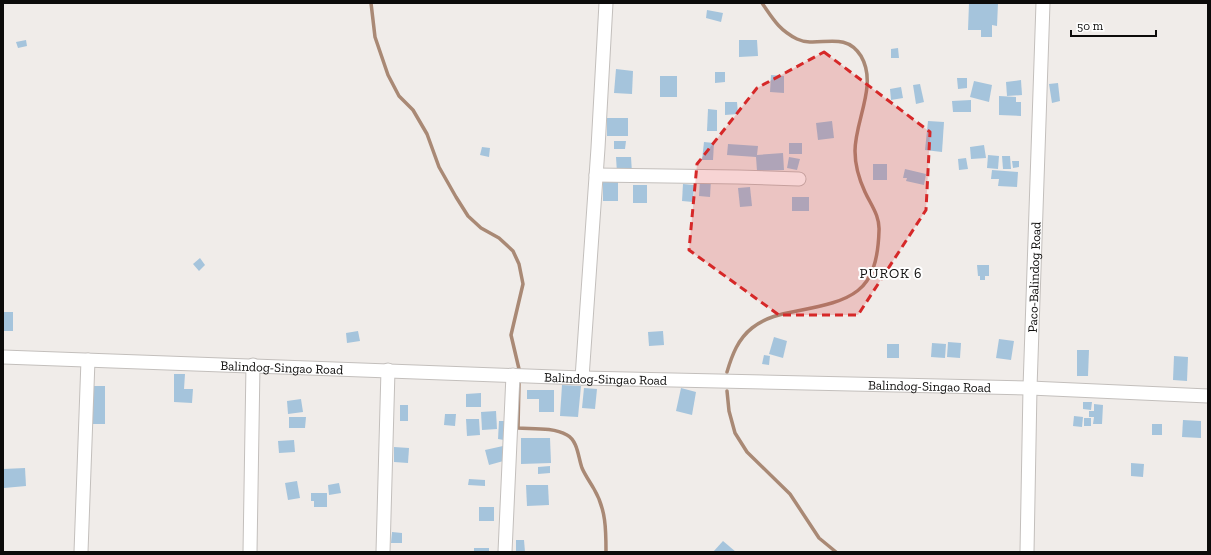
<svg xmlns="http://www.w3.org/2000/svg" width="1211" height="555" viewBox="0 0 1211 555" font-family="'Zilla Slab',serif">
  <rect width="100%" height="100%" fill="#f0ece9"/>
  <g fill="none" stroke-linecap="round" stroke-linejoin="round">
    <g stroke="#a98975" stroke-width="3.5">
      <path d="M371 3 375 37 388 75 399 96 413 110 427 134 439 167 456 197 468 216 481 228 499 238 513 251 519 264 523 284 511 335 519 369"/>
      <path d="M727 372C732 355 738 339 752 328 766 317 781 314 797 311 852 300 877 294 879 231 880 216 871 205 865 192 859 179 855 164 855 151 855 120 878 85 861 56 844 29 818 49 797 39 779 30 773 19 762 3"/>
      <path d="M519 383 518 428C533 429 553 427 567 435 578 441 578 457 582 468 585 475 590 482 594 489 606 509 606 530 606 552"/>
      <path d="M727 391 729 411 735 433 747 452 790 494 819 538 836 552"/>
    </g>
  </g>
  <g fill="#a5c4dc">
    <path d="M969 3H998L997 26 992 25V37H981V30H968Z"/>
    <path d="M707 10 723 13 721 22 706 18Z"/>
    <path d="M26 40 27 46 18 48 16 42Z"/>
    <path d="M739 40H757L758 56 739 57Z"/>
    <path d="M898 48 899 58H891V49Z"/>
    <path d="M616 69 633 71 632 94 614 93Z"/>
    <path d="M715 72H725V82L715 83Z"/>
    <path d="M771 75 784 76V93L770 92Z"/>
    <rect x="660" y="76" width="17" height="21"/>
    <path d="M957 78H967V88L958 89Z"/>
    <path d="M1021 80 1022 95 1007 96 1006 82Z"/>
    <path d="M974 81 992 85 989 102 970 97Z"/>
    <path d="M1058 83 1060 101 1052 103 1049 84Z"/>
    <path d="M920 84 924 102 916 104 913 85Z"/>
    <path d="M901 87 903 98 891 100 890 89Z"/>
    <path d="M999 96 1016 97V102H1021V116L999 115Z"/>
    <path d="M971 100V112H953L952 101Z"/>
    <path d="M725 102H737L738 114 725 115Z"/>
    <path d="M708 109 717 110V131H707Z"/>
    <rect x="607" y="118" width="21" height="18"/>
    <path d="M832 121 834 138 818 140 816 123Z"/>
    <path d="M928 121 944 122 942 152 925 150Z"/>
    <path d="M614 141H626L625 149H614Z"/>
    <path d="M704 142 714 143 713 160H702Z"/>
    <rect x="789" y="143" width="13" height="11"/>
    <path d="M728 144 758 146 757 155 783 153 784 170 757 171 756 157 727 155Z"/>
    <path d="M984 145 986 158 971 159 970 147Z"/>
    <path d="M482 147 490 148 489 157 480 155Z"/>
    <path d="M988 155 999 156 998 169 987 168Z"/>
    <path d="M1002 156H1010L1011 169H1003Z"/>
    <path d="M616 157H631L632 173H617Z"/>
    <path d="M789 157 800 159 797 170 787 168Z"/>
    <path d="M966 158 968 169 959 170 958 159Z"/>
    <path d="M1012 161H1019V167L1013 168Z"/>
    <rect x="873" y="164" width="14" height="16"/>
    <path d="M905 169 926 174 924 185 906 181 907 178H903Z"/>
    <path d="M992 170 1018 172 1017 187 998 186 999 179H991Z"/>
    <path d="M700 179H711L710 197 699 196Z"/>
    <rect x="603" y="182" width="15" height="19"/>
    <path d="M683 184 694 185 693 202 682 201Z"/>
    <rect x="633" y="185" width="14" height="18"/>
    <path d="M750 187 752 206 740 207 738 188Z"/>
    <rect x="792" y="197" width="17" height="14"/>
    <path d="M200 258 205 265 199 271 193 264Z"/>
    <path d="M977 265H989V276H985V280H980V276H978Z"/>
    <rect x="3" y="312" width="10" height="19"/>
    <path d="M358 331 360 341 347 343 346 333Z"/>
    <path d="M663 331 664 345 649 346 648 332Z"/>
    <path d="M774 337 787 341 783 358 769 354Z"/>
    <path d="M999 339 1014 341 1011 360 996 358Z"/>
    <path d="M948 342 961 343 960 358 947 357Z"/>
    <path d="M932 343 946 344 945 358 931 357Z"/>
    <rect x="887" y="344" width="12" height="14"/>
    <path d="M1077 350H1089L1088 376H1077Z"/>
    <path d="M764 355 770 356 769 365 762 364Z"/>
    <path d="M1174 356 1188 357 1187 381 1173 380Z"/>
    <path d="M174 374H185L184 389H193L192 403 174 402Z"/>
    <path d="M562 385 581 386 578 417 560 416Z"/>
    <path d="M91 386H105V424H90Z"/>
    <path d="M584 388 597 389 595 409 582 408Z"/>
    <path d="M681 388 696 392 692 415 676 411Z"/>
    <path d="M527 390H554V412H539V399H527Z"/>
    <path d="M481 393V407H466V394Z"/>
    <path d="M301 399 303 412 288 414 287 401Z"/>
    <path d="M1083 402H1092L1091 410 1083 409Z"/>
    <path d="M1094 404 1103 405 1102 424H1093L1094 417H1089V411H1094Z"/>
    <rect x="400" y="405" width="8" height="16"/>
    <path d="M496 411 497 429 482 430 481 412Z"/>
    <path d="M445 414H456L455 426 444 425Z"/>
    <path d="M1074 416 1083 417 1082 427 1073 426Z"/>
    <path d="M289 417H306L305 428H289Z"/>
    <rect x="1084" y="418" width="7" height="8"/>
    <path d="M466 419H479L480 435 467 436Z"/>
    <path d="M1183 420 1201 421V438L1182 437Z"/>
    <path d="M499 421H505L504 440 498 439Z"/>
    <rect x="1152" y="424" width="10" height="11"/>
    <path d="M521 438H550L551 463 521 464Z"/>
    <path d="M294 440 295 452 279 453 278 441Z"/>
    <path d="M503 446 507 460 489 465 485 450Z"/>
    <path d="M394 447 409 448 408 463 394 462Z"/>
    <path d="M1131 463 1144 464 1143 477 1131 476Z"/>
    <path d="M550 466V473L538 474V467Z"/>
    <path d="M25 468 26 486 4 488 3 469Z"/>
    <path d="M469 479 485 480V486L468 485Z"/>
    <path d="M297 481 300 498 288 500 285 483Z"/>
    <path d="M339 483 341 493 329 495 328 485Z"/>
    <path d="M526 485H548L549 505 527 506Z"/>
    <path d="M311 493H327V507H314V501H311Z"/>
    <rect x="479" y="507" width="15" height="14"/>
    <path d="M392 532 402 533V543H391Z"/>
    <path d="M516 540H524L525 552H516Z"/>
    <path d="M723 541 736 552H713Z"/>
    <rect x="474" y="548" width="15" height="4"/>
  </g>
  <g fill="none" stroke-linecap="round" stroke-linejoin="round">
    <defs>
      <g id="minor">
        <path d="M596 175 738 177 799 179"/>
        <path id="s1" d="M3 357 582 378 1030 388 1208 396"/>
        <path d="M582 378 598 148 606 3"/>
        <path d="M81 552 88 360"/>
        <path d="M250 552 253 365"/>
        <path d="M383 552 388 370"/>
        <path d="M505 552 513 375"/>
        <path id="s2" d="M1027 552 1030 388 1043 3"/>
      </g>
    </defs>
    <use href="#minor" stroke="#c3bfbc" stroke-width="15"/>
    <use href="#minor" stroke="#fff" stroke-width="13"/>
  </g>
  <path fill="#d62828" fill-opacity="0.2" stroke="#d62828" stroke-width="3" stroke-dasharray="8 5" stroke-linejoin="round" d="M824 52 930 132 926 210 858 315H779L689 250 697 164 757 88Z"/>
  <g text-anchor="middle" stroke-width="4" stroke-linejoin="round" paint-order="stroke">
    <g font-size="13" fill="#0c0b0a" stroke="#fff">
      <text dy="5" stroke="none"><textPath href="#s2" startOffset="275">Paco-Balindog Road</textPath></text>
      <text dy="5" stroke="none"><textPath href="#s1" startOffset="279">Balindog-Singao Road</textPath></text>
      <text dy="5" stroke="none"><textPath href="#s1" startOffset="603">Balindog-Singao Road</textPath></text>
      <text dy="5" stroke="none"><textPath href="#s1" startOffset="927">Balindog-Singao Road</textPath></text>
    </g>
    <g font-size="14" letter-spacing="1" fill="#0c0b0a" stroke="#fff">
      <text x="891" y="278">PUROK 6</text>
    </g>
  </g>
  <rect width="1211" height="555" fill="none" stroke="#0c0b0a" stroke-width="8"/>
  <path d="M1071 30v6h85v-6" fill="none" stroke="#0c0b0a" stroke-width="2"/>
  <text x="1077" y="30" font-size="12" fill="#0c0b0a" stroke="#ffffff" stroke-width="3" paint-order="stroke">50 m</text>
</svg>
